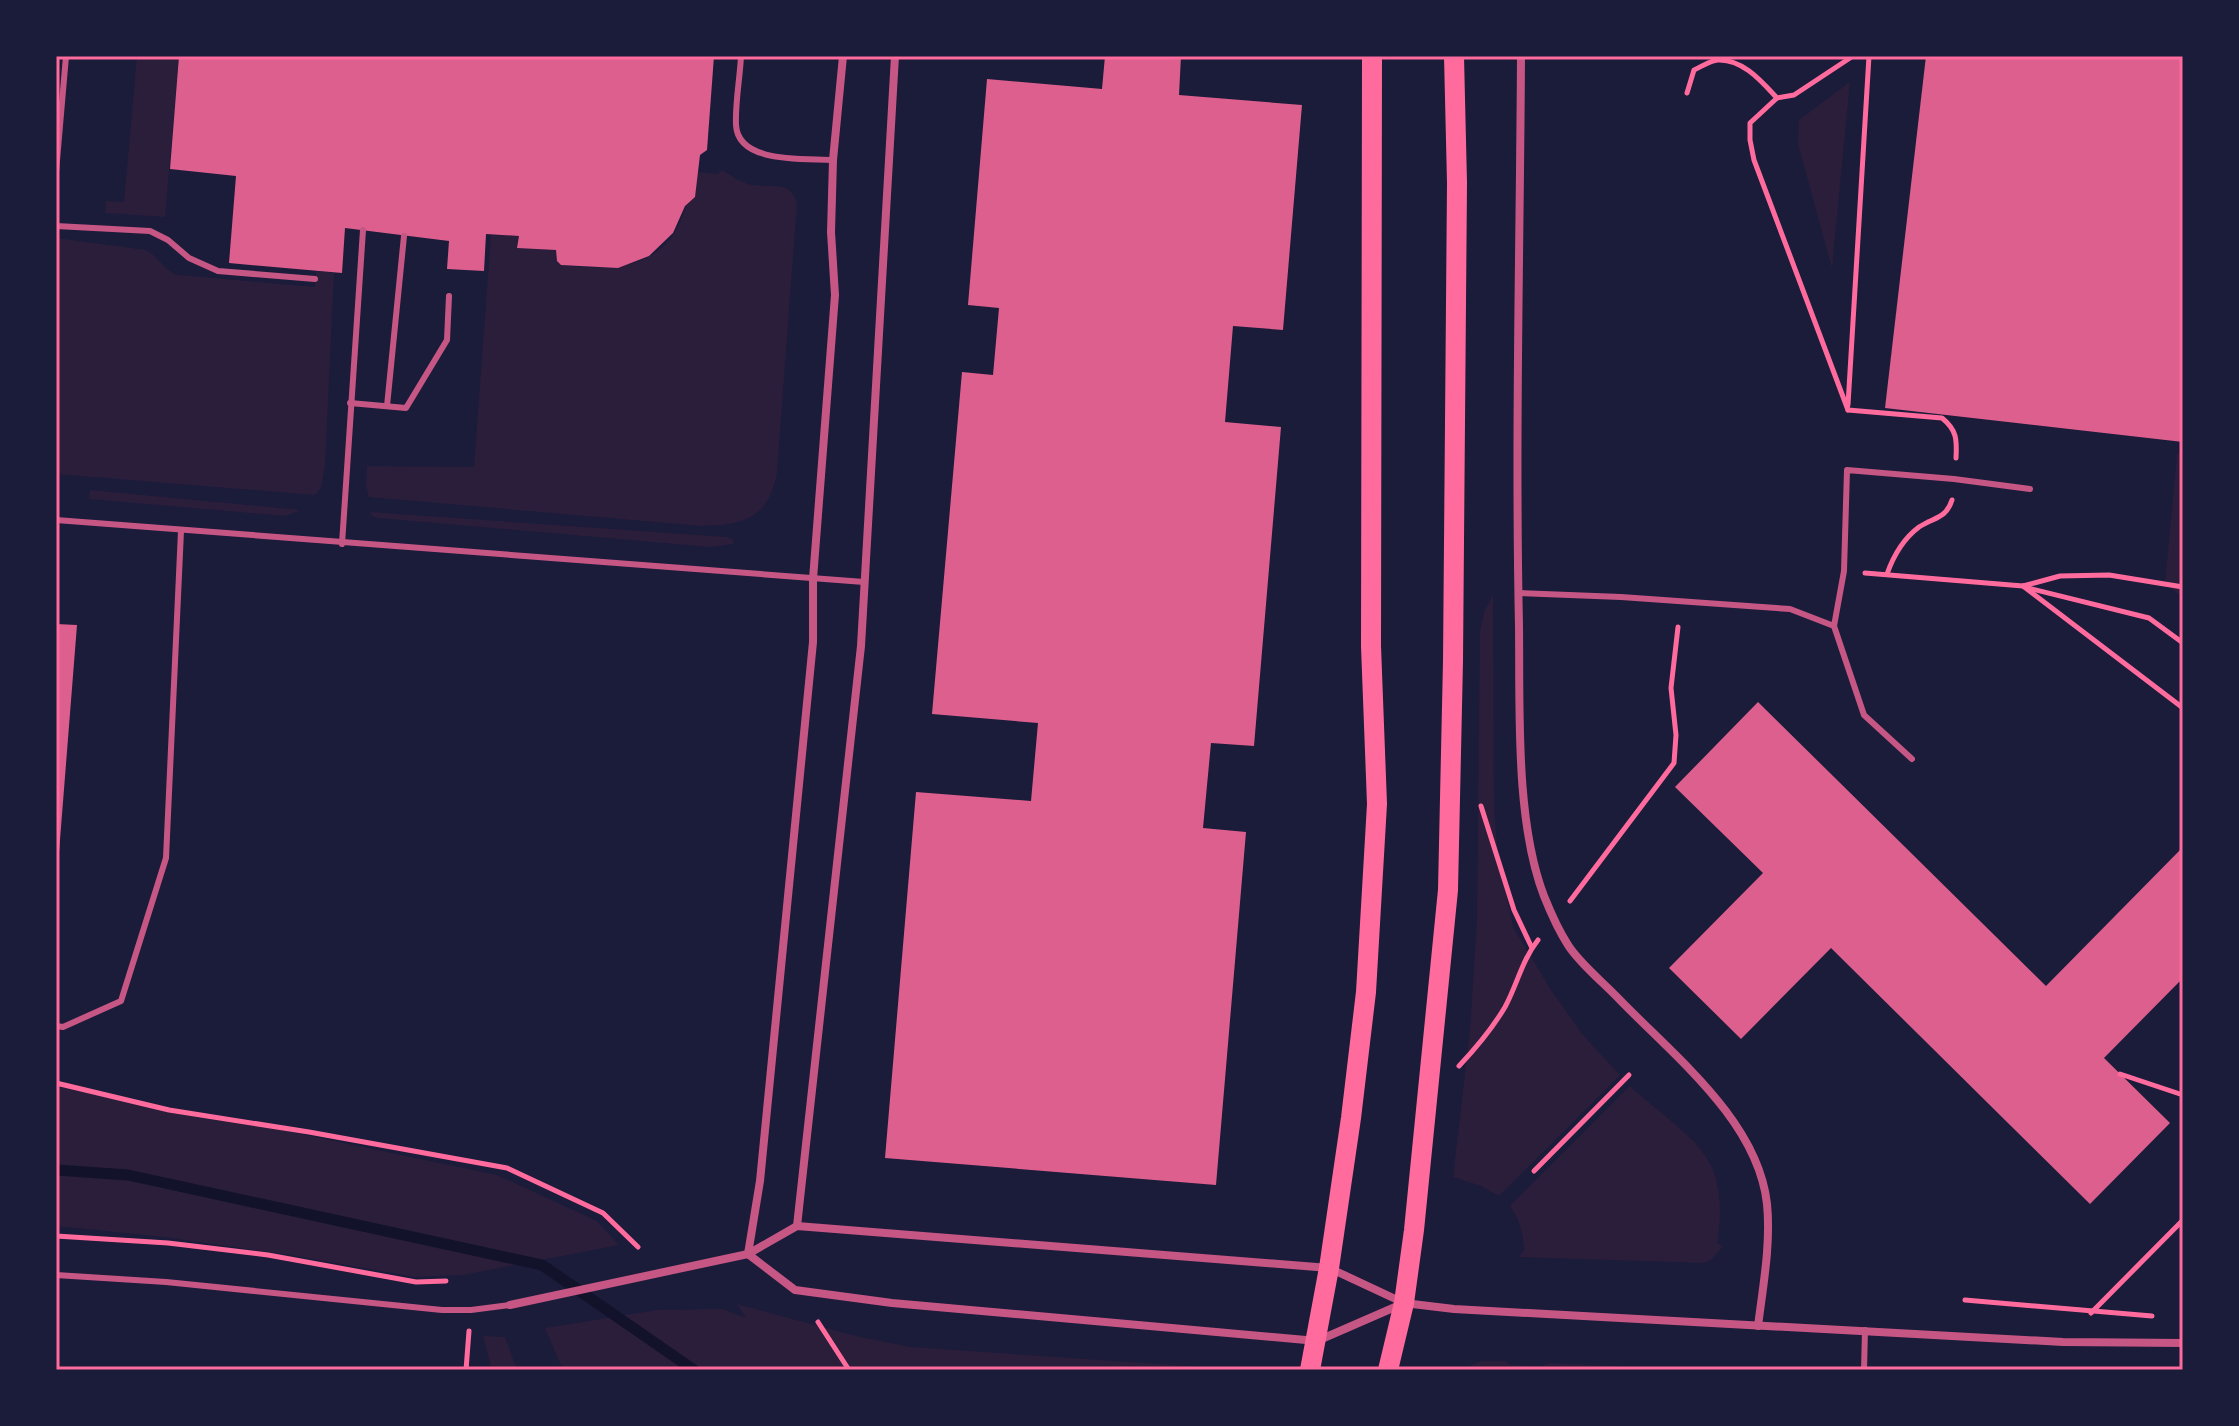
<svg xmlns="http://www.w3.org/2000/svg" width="2239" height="1426" viewBox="0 0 2239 1426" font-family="'Noto Serif',serif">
  <rect width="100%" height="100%" fill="#1b1b3a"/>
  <g fill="#2a1e3b">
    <path d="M137 56H179L165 217 105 213 106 201 124 202Z"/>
    <path d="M1850 82 1832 268 1798 144 1799 120Z"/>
    <path d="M722 170C731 175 741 183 752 185 772 188 790 180 797 203L777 472C769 519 743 525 701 526L369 497 366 486 367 466 474 467 491 235 519 236 518 248 556 250 557 261 561 265C607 270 659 272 681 220 687 204 692 188 698 172L717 174Z"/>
    <path d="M56 238 146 250C158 256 164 271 178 275L315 287 316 271 334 273 325 466 321 488 315 495 56 474Z"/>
    <path d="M2177 454H2183V597L2165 584Z"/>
    <path d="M90 490 301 510 286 516 89 499Z"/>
    <path d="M370 512 726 537 732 539 734 544 710 547 378 518 372 516Z"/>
    <path d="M1493 595 1494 809 1498 855 1513 927 1551 990 1583 1035 1620 1075 1499 1196 1481 1186 1453 1177 1470 1030 1477 920 1480 631 1484 612Z"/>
    <path d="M56 1083 497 1175 597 1221 619 1245 463 1275 415 1277 290 1255 164 1237 56 1226Z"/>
    <path d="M1630 1086C1653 1108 1690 1132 1707 1158 1722 1182 1722 1216 1717 1243L1723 1246 1712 1259 1704 1263 1519 1257 1524 1250C1523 1233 1520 1220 1510 1206Z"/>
    <path d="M737 1304 856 1336 911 1347 1246 1370H563L545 1328 657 1310 723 1309 746 1318Z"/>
    <path d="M483 1336 505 1337 517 1370H492Z"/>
    <path d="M1481 1361H1506L1510 1365 1541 1366 1550 1363 1691 1370H1461Z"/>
  </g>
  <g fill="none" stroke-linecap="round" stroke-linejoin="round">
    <path stroke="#12122b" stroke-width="11" d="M56 1170 128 1175 542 1265 694 1370"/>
  </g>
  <g fill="#dd5f8e">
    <path d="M179 56H714L707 150 700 155 695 197 685 206 673 233 649 256 618 268 561 265 557 261 556 250 517 248 519 236 486 234 484 271 447 269 449 241 345 228 342 273 229 263 236 176 170 169Z"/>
    <path d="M1105 56H1181L1179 95 1302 105 1283 330 1233 326 1225 422 1281 427 1254 746 1211 743 1203 828 1246 832 1216 1185 885 1158 916 792 1031 801 1038 723 932 714 962 372 993 375 999 308 968 305 987 79 1102 89Z"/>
    <path d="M1926 56H2183V442L1885 408Z"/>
    <path d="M56 624 77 625 58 865H56Z"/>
    <path d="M1758 702 2046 986 2183 847V978L2104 1058 2170 1123 2090 1204 1831 948 1741 1039 1669 968 1763 873 1675 787Z"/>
  </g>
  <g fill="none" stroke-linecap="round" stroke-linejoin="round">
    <g stroke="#ff6b9d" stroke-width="5">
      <path d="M1687 93 1694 70C1701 67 1711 60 1718 60 1743 59 1762 82 1777 98"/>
      <path d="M1848 405 1869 56"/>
      <path d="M1848 410 1754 160 1750 140V123L1777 98 1794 95 1853 56"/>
      <path d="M1848 410 1942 418C1957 430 1957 440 1956 458"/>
      <path d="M1865 573 2023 586 2060 576 2109 575 2183 587"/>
      <path d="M1887 574C1893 557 1903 539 1919 527 1934 517 1946 519 1952 500"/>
      <path d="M2023 586 2183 708"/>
      <path d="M2028 588 2149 618 2183 643"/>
      <path d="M1481 806 1514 910 1532 948"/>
      <path d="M1570 901 1674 763 1676 735 1671 688 1678 627"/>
      <path d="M1459 1066C1476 1048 1492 1029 1505 1007 1517 985 1522 960 1538 940"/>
      <path d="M2120 1074 2183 1095"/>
      <path d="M56 1083 169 1110 309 1132 507 1168 603 1213 638 1247"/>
      <path d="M1534 1171 1629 1075"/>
      <path d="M56 1236 168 1243 268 1255 416 1282 446 1281"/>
      <path d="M1965 1300 2152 1316"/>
      <path d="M2091 1313 2183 1220"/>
      <path d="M818 1322 849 1370"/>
      <path d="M466 1370 469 1331"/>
    </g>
    <g stroke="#c65784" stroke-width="6">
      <path d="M741 56C740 78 735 103 736 125 738 164 804 158 833 160"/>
      <path d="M56 172 66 56"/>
      <path d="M56 226 150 231 168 240 189 258 218 271 315 279"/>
      <path d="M350 403 406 408 447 340 449 296"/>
      <path d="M387 406 404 236"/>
      <path d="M56 520 864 582"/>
      <path d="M342 544 363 230"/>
      <path d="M1518 593 1621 597 1790 609 1834 626 1844 571 1847 470 1954 479 2030 489"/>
      <path d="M1834 626 1864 715 1912 759"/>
      <path d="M56 1026 63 1027 121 1001 166 858 181 531"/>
      <path d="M56 1275 166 1282 442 1310H471L510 1305"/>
      <path d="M1864 1370 1865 1330"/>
    </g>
    <g stroke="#c65784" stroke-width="8">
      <path d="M1521 56C1520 246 1515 436 1519 626 1520 707 1515 821 1544 896 1550 911 1559 931 1568 945 1580 964 1603 982 1619 999 1674 1056 1758 1121 1767 1204 1771 1244 1763 1286 1758 1326"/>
      <path d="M797 1226 861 646 895 56"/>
      <path d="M748 1254 760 1181 813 642V579L835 295 831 232 833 160 843 56"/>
      <path d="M748 1254 795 1290 892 1303 1317 1341 1402 1304"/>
      <path d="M510 1305 748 1254 797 1226 1329 1268 1404 1303 1454 1309 2063 1342 2183 1343"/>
    </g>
    <g stroke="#ff6b9d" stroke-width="20">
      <path d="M1310 1370 1329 1268 1351 1118 1366 992 1377 804 1371 646 1372 56"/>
      <path d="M1388 1370 1404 1303 1414 1230 1448 890 1453 661 1457 183 1454 56"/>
    </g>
  </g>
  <rect width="2239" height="1426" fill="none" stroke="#1b1b3a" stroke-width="116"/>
  <rect x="58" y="58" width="2123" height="1310" fill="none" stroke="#ff6b9d" stroke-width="3"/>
</svg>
